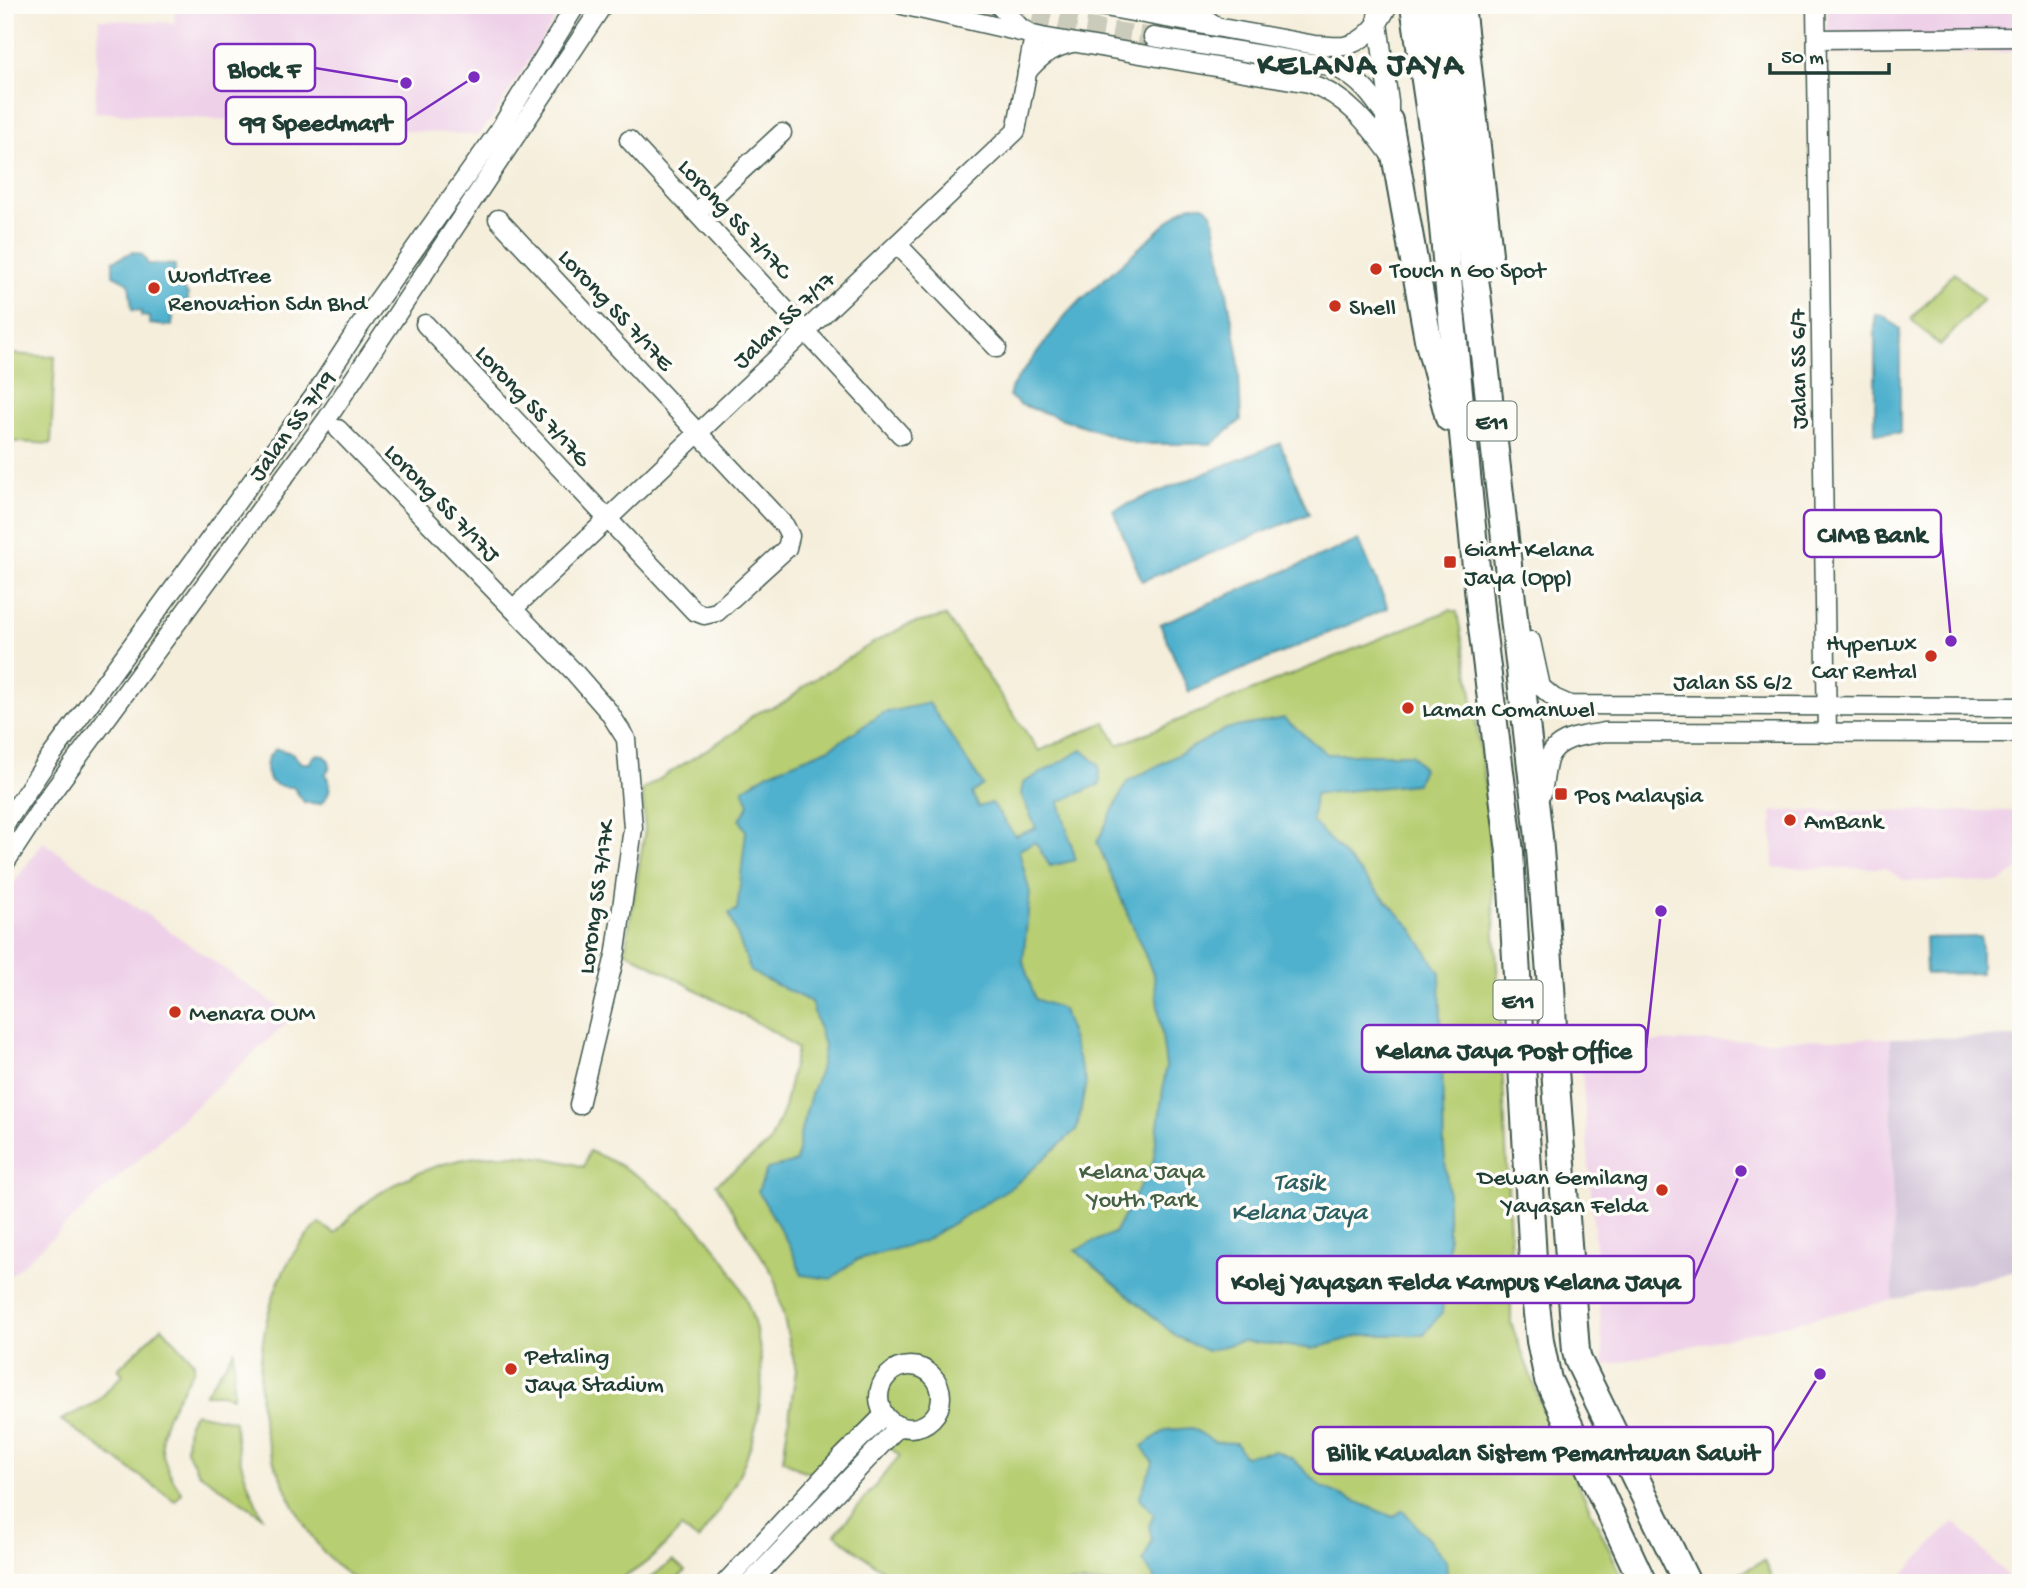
<svg xmlns="http://www.w3.org/2000/svg" width="2026" height="1588" viewBox="0 0 2026 1588" font-family="'Gochi Hand',sans-serif">
  <rect width="100%" height="100%" fill="#fdfcf7"/>
  <filter id="ink" filterUnits="userSpaceOnUse"><feTurbulence type="fractalNoise" baseFrequency=".0143" numOctaves="2"/><feDisplacementMap in="SourceGraphic" scale="14" xChannelSelector="R" yChannelSelector="G"/><feConvolveMatrix kernelMatrix="1 2 1 2 8 2 1 2 1" color-interpolation-filters="sRGB"/></filter>
  <filter id="wash" filterUnits="userSpaceOnUse"><feTurbulence type="fractalNoise" baseFrequency=".00686" numOctaves="4" result="noise"/><feDisplacementMap in="SourceGraphic" scale="28" xChannelSelector="R" yChannelSelector="G"/><feGaussianBlur stdDeviation="1.57" result="paint"/><feColorMatrix in="noise" values="0 0 0 0 0 0 0 0 0 0 0 0 0 0 0 0 0 1.4 0 .05"/><feComposite in="paint" operator="in"/></filter>
  <g filter="url(#wash)">
    <rect width="100%" height="100%" fill="#f5eedb"/>
    <g fill="#eed0e8">
      <path d="M175 5H564L491 120 479 135 95 112 99 19 174 23Z"/>
      <path d="M1828 5H2021V52L1827 54Z"/>
      <path d="M1772 811H2021V867L2001 882 1905 881 1885 868H1774Z"/>
      <path d="M43 842 293 1017 5 1281V895Z"/>
      <path d="M1891 1038 1893 1300 1604 1366 1580 1043Z"/>
      <path d="M1954 1521 2014 1583H1895Z"/>
    </g>
    <path fill="#ccbed4" d="M2021 1037V1270L1893 1300 1891 1038Z"/>
    <g fill="#b7ce72" stroke="#6b8653" stroke-width="2">
      <path d="M1954 273 1983 299 1940 346 1911 319Z"/>
      <path d="M11 354 55 357 51 444 6 441Z"/>
      <path d="M1450 610 1457 612 1470 682 1486 790 1500 1015 1511 1256V1323L1544 1411 1625 1583H899L835 1534 900 1456 865 1427 817 1475 797 1468 783 1459 796 1370 774 1276 716 1184 769 1144 784 1108 797 1049 774 1032 625 951 645 830 642 790 736 731 754 714 785 702 810 682 871 644 907 625 946 616 1039 751 1105 722 1118 745Z"/>
      <path d="M589 1151C630 1167 664 1192 694 1223 788 1320 779 1438 698 1540L681 1528C662 1551 640 1570 613 1583H361C353 1577 342 1572 335 1564 312 1542 296 1513 283 1483 278 1472 273 1460 269 1449 250 1386 261 1295 301 1243 307 1236 313 1230 319 1223L335 1234C375 1183 446 1154 510 1155 535 1155 560 1160 584 1167Z"/>
      <path d="M162 1327 194 1362V1369C165 1418 144 1441 182 1493L175 1501 61 1420 97 1402 123 1374 118 1369Z"/>
      <path d="M234 1351 233 1397 221 1394H205Z"/>
      <path d="M195 1413 235 1421C235 1456 248 1485 262 1516L199 1473 186 1450 188 1422Z"/>
      <path d="M673 1561 685 1571 674 1583H643Z"/>
      <path d="M1764 1561 1774 1583H1726L1724 1580Z"/>
    </g>
    <g fill="#4fb1ce" stroke="#377781" stroke-width="2">
      <path d="M1191 205H1203L1212 212 1238 352 1241 420 1212 444H1137L1019 404 1009 396 1012 386 1069 311 1180 211Z"/>
      <path d="M133 252 142 254 148 264 175 265 174 285 183 288 188 295V302L174 307 172 326 149 324V317L141 316V311L132 310 129 283 113 275V261Z"/>
      <path d="M1875 315H1883L1900 329V433H1875Z"/>
      <path d="M1280 443 1309 514 1142 581 1113 510Z"/>
      <path d="M1359 540 1388 608 1189 692 1160 624Z"/>
      <path d="M929 703 983 785 972 793 978 807 992 803 1015 836 1036 828 1021 794 1023 783 1082 750 1099 765 1100 784 1059 802 1076 860 1050 866 1035 842 1019 850 1030 893 1023 961 1035 999 1063 1009 1086 1083 1077 1129 1016 1184 924 1241 856 1260 831 1279 802 1275 791 1248 758 1191 767 1169 796 1162 801 1130 811 1094 820 1070 824 1046 811 1002 751 972 729 913 737 910 746 831 740 820 749 804 743 789 768 773 830 748 883 713Z"/>
      <path d="M1284 718 1327 754H1411L1423 769 1416 784 1315 794 1312 821 1411 927 1440 973 1444 1147 1448 1190V1249L1442 1312 1424 1335H1362L1313 1349 1242 1341 1207 1351 1177 1337 1075 1250 1114 1233 1153 1163 1166 1067 1154 976 1097 842 1127 782 1226 729Z"/>
      <path d="M276 749 292 753 301 763H310L312 758 317 754C328 755 335 765 325 774 333 785 330 796 320 804L304 802 293 787C287 787 280 787 275 784 261 776 265 757 276 749Z"/>
      <path d="M1981 937V973L1926 974 1925 938Z"/>
      <path d="M1192 1428 1215 1442 1236 1443 1244 1456 1276 1451 1292 1458 1322 1487 1393 1517 1403 1510 1446 1560 1448 1583H1153L1154 1578 1143 1561 1152 1541 1149 1526 1154 1514 1139 1498 1153 1463 1142 1446 1166 1430Z"/>
    </g>
  </g>
  <g filter="url(#ink)">
    <g fill="none" stroke-linecap="round" stroke-linejoin="round">
      <path stroke="#cacbba" stroke-width="18" stroke-dasharray="18 9" stroke-linecap="butt" d="M980 5 1070 24 1153 37"/>
      <defs>
        <g id="minor">
          <path d="M902 5 1042 37 1309 83C1347 96 1369 125 1392 157"/>
          <path d="M998 5 1021 28 1028 32"/>
          <path d="M1094 5 1315 45C1324 45 1335 47 1344 46 1364 43 1381 22 1388 5"/>
          <path d="M1187 5 1212 23"/>
          <path d="M1816 5 1827 733"/>
          <path d="M1377 16 1389 102V120"/>
          <path d="M1153 37 1335 67C1362 81 1372 96 1389 121"/>
          <path d="M1817 39 2021 37"/>
          <path d="M1027 72C1040 56 1052 48 1072 43"/>
          <path d="M629 140 901 435"/>
          <path d="M697 212 782 133"/>
          <path d="M897 244 997 348"/>
          <path d="M425 324 694 611 704 615 717 612 787 548 790 536 785 526 498 219"/>
          <path d="M338 429 575 673 609 712 626 739 633 828 616 951 579 1105"/>
          <path d="M513 609 1016 131 1034 36"/>
          <path d="M1531 641 1541 687 1554 698 1570 705 2021 707"/>
          <path d="M1542 793C1544 783 1545 770 1548 760 1555 737 1586 735 1606 732L2021 733"/>
          <path d="M5 824 46 763 315 395 359 327 498 132 576 5"/>
          <path d="M5 863 45 802 327 419 603 5"/>
          <circle cx="910" cy="1397" r="31"/>
          <path d="M725 1583 843 1456 884 1415"/>
          <path d="M750 1583 899 1426"/>
        </g>
        <g id="highway">
          <path d="M1414 5 1436 155 1481 619 1510 852 1535 1295 1540 1341 1548 1380 1643 1583"/>
          <path d="M1436 5 1477 293 1539 837 1551 986 1555 1070 1576 1351 1578 1360 1687 1583"/>
          <path d="M1461 5 1489 254"/>
          <path d="M1389 121 1428 339 1449 418"/>
        </g>
      </defs>
      <use href="#minor" stroke="#3f584d" stroke-width="21"/>
      <use href="#highway" stroke="#3f584d" stroke-width="30"/>
      <use href="#minor" stroke="#fff" stroke-width="18"/>
      <use href="#highway" stroke="#fff" stroke-width="26"/>
    </g>
  </g>
  <g fill="#c8321e" stroke="#fdfcf7" stroke-width="2.5">
    <circle cx="1376" cy="269" r="7"/>
    <circle cx="154" cy="288" r="7"/>
    <circle cx="1335" cy="306" r="7"/>
    <rect x="1443" y="555" width="14" height="14" rx="3.5"/>
    <circle cx="1931" cy="656" r="7"/>
    <circle cx="1408" cy="708" r="7"/>
    <rect x="1554" y="787" width="14" height="14" rx="3.5"/>
    <circle cx="1790" cy="820" r="7"/>
    <circle cx="175" cy="1012" r="7"/>
    <circle cx="1662" cy="1190" r="7"/>
    <circle cx="511" cy="1369" r="7"/>
  </g>
  <g text-anchor="middle" stroke-width="7" stroke-linejoin="round" paint-order="stroke">
    <g fill="#fdfcf7" stroke="#62766e" stroke-width="2">
      <rect x="1467.5" y="401.5" width="49" height="39" rx="5"/>
      <rect x="1493.5" y="980.5" width="49" height="39" rx="5"/>
    </g>
    <g font-size="23" font-weight="bold" fill="#1f3d34">
      <text x="1492" y="429">E11</text>
      <text x="1518" y="1008">E11</text>
    </g>
    <g font-size="24" fill="#1f3d34" stroke="#fdfcf7">
      <text transform="translate(736 218) rotate(47)" y="8">Lorong SS 7/17C</text>
      <text transform="translate(617 309) rotate(47)" y="8">Lorong SS 7/17E</text>
      <text transform="translate(783 319) rotate(-43)" y="8">Jalan SS 7/17</text>
      <text transform="translate(1797 369) rotate(-91)" y="8">Jalan SS 6/7</text>
      <text transform="translate(534 405) rotate(47)" y="8">Lorong SS 7/17G</text>
      <text transform="translate(291 425) rotate(-54)" y="8">Jalan SS 7/19</text>
      <text transform="translate(443 502) rotate(46)" y="8">Lorong SS 7/17J</text>
      <text x="1733" y="689">Jalan SS 6/2</text>
      <text transform="translate(595 897) rotate(-82)" y="8">Lorong SS 7/17K</text>
    </g>
    <g font-size="24" fill="#1f3d34" stroke="#fdfcf7" text-anchor="start">
      <text x="1390" y="277">Touch n Go Spot</text>
      <text x="168" y="282">WorldTree<tspan x="168" dy="28">Renovation Sdn Bhd</tspan></text>
      <text x="1349" y="314">Shell</text>
      <text x="1464" y="556">Giant Kelana<tspan x="1464" dy="28">Jaya (Opp)</tspan></text>
      <text x="1917" y="650" text-anchor="end">HyperLux<tspan x="1917" dy="28">Car Rental</tspan></text>
      <text x="1422" y="716">Laman Comanwel</text>
      <text x="1575" y="802">Pos Malaysia</text>
      <text x="1804" y="828">AmBank</text>
      <text x="189" y="1020">Menara OUM</text>
      <text x="1648" y="1184" text-anchor="end">Dewan Gemilang<tspan x="1648" dy="28">Yayasan Felda</tspan></text>
      <text x="525" y="1363">Petaling<tspan x="525" dy="28">Jaya Stadium</tspan></text>
    </g>
    <g font-size="24" fill="#456144" stroke="#fdfcf7">
      <text x="1142" y="1178">Kelana Jaya<tspan x="1142" dy="28">Youth Park</tspan></text>
    </g>
    <g font-size="26" font-style="italic" fill="#2d6062" stroke="#fdfcf7">
      <text x="1299" y="1189">Tasik<tspan x="1299" dy="30">Kelana Jaya</tspan></text>
    </g>
    <g font-size="32" font-weight="bold" letter-spacing="2" fill="#1f3d34" stroke="#fdfcf7">
      <text x="1361" y="73">KELANA JAYA</text>
    </g>
  </g>
  <path fill="none" stroke="#7b2cbf" stroke-width="2.5" d="M406 83L315 68M474 77L406 121M1951 641L1941 533M1661 911L1646 1048M1741 1171L1694 1279M1820 1374L1773 1451"/>
  <g fill="#7b2cbf" stroke="#fdfcf7" stroke-width="2.5">
    <circle cx="406" cy="83" r="7"/>
    <circle cx="474" cy="77" r="7"/>
    <circle cx="1951" cy="641" r="7"/>
    <circle cx="1661" cy="911" r="7"/>
    <circle cx="1741" cy="1171" r="7"/>
    <circle cx="1820" cy="1374" r="7"/>
  </g>
  <g fill="#fdfcf7" stroke="#7b2cbf" stroke-width="2.5">
    <rect x="214" y="44" width="101" height="47" rx="7"/>
    <rect x="226" y="97" width="180" height="47" rx="7"/>
    <rect x="1804" y="510" width="137" height="47" rx="7"/>
    <rect x="1362" y="1025" width="284" height="47" rx="7"/>
    <rect x="1217" y="1256" width="477" height="47" rx="7"/>
    <rect x="1313" y="1427" width="460" height="47" rx="7"/>
  </g>
  <g font-size="26" text-anchor="middle" font-weight="bold" fill="#1f3d34">
    <text x="264" y="77">Block F</text>
    <text x="316" y="130">99 Speedmart</text>
    <text x="1872" y="542">CIMB Bank</text>
    <text x="1504" y="1058">Kelana Jaya Post Office</text>
    <text x="1456" y="1289">Kolej Yayasan Felda Kampus Kelana Jaya</text>
    <text x="1543" y="1460">Bilik Kawalan Sistem Pemantauan Sawit</text>
  </g>
  <rect width="2026" height="1588" fill="none" stroke="#fdfcf7" stroke-width="28"/>
  <path d="M1770 63v10h119v-10" fill="none" stroke="#1f3d34" stroke-width="3.5"/>
  <text x="1781" y="63" font-size="21" fill="#1f3d34" stroke="#fdfcf7" stroke-width="5" paint-order="stroke">50 m</text>
</svg>
